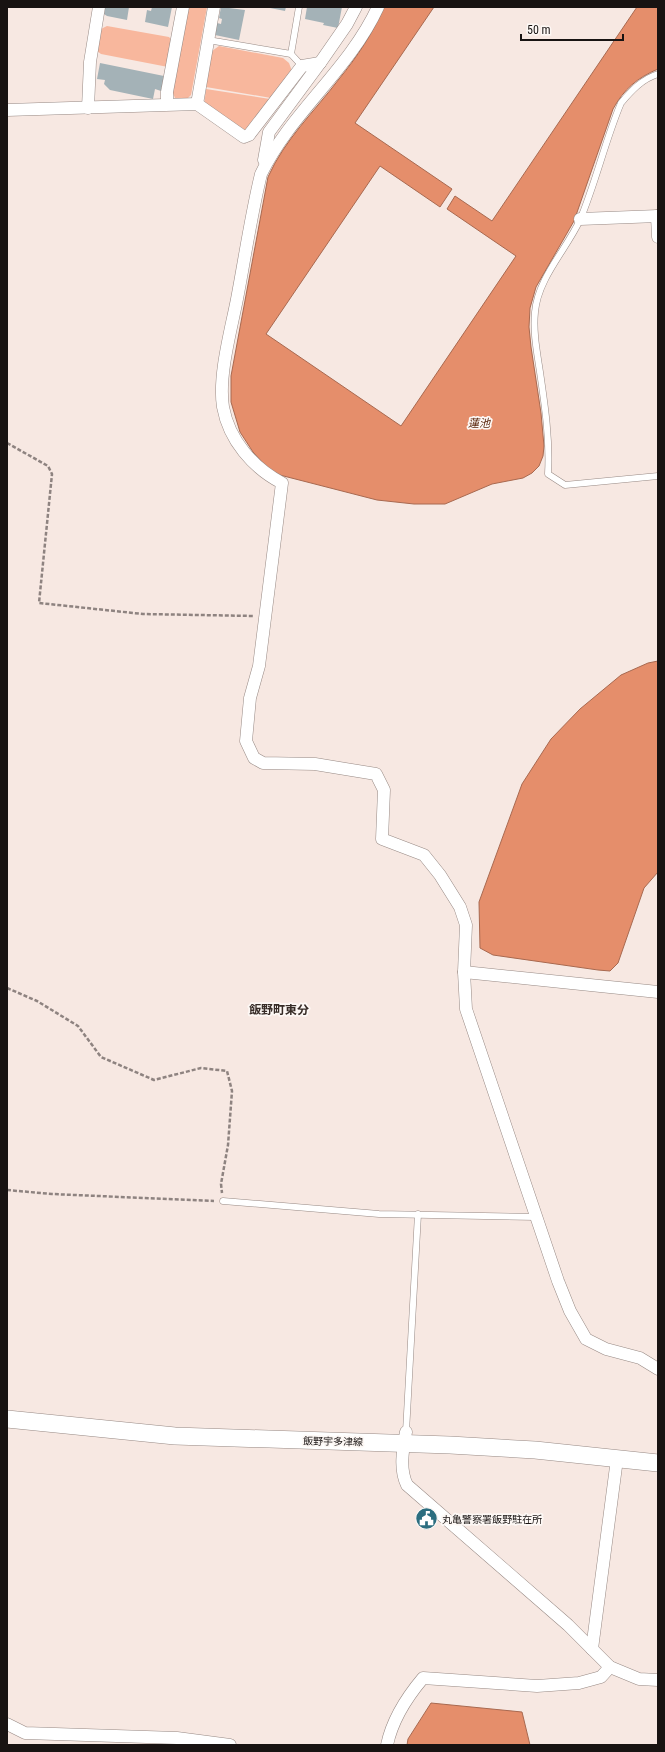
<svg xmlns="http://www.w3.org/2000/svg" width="665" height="1752" viewBox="0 0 665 1752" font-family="'Roboto Condensed','Noto Sans JP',sans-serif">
  <rect width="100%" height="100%" fill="#f7e8e2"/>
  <g fill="#f8b79d">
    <path d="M189 7H207L191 95 187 99 180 100 175 98 172 91Z"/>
    <path d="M107 26 169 37 173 42 168 67 101 54 97 51 101 29Z"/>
    <path d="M219 46 283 58 289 63 292 71 271 98 206 87 212 51Z"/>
    <path d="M206 89 270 99 245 131 204 105Z"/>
  </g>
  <g fill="#e58e6b" stroke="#a86950">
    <path d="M384 7H434L355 123 452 189 440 207 380 166 266 334 401 426 516 256 447 209 455 196 492 221 637 7H658V69C637 78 624 89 613 109L574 221 536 287 530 308 529 327 531 347 541 413 544 446 543 456 539 466 532 473 523 478 492 484 445 504H414L377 500 272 473 253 452 240 432 231 402V376L268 177C285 139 314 112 339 79 357 57 373 33 384 7Z"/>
    <path d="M658 661V872L644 888 618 963 610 971 598 970 493 955 480 948 479 902 522 784 551 739 580 709 621 675 648 663Z"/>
    <path d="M431 1703 522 1712 530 1745H407L408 1739Z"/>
  </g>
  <g fill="#a4b2b7">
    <path d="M105 7H129L127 20 107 16 104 14Z"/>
    <path d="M152 7H172L168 27 145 22 147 10 151 11Z"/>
    <path d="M221 7 245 10 239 40 215 35 217 23 221 24 222 19 219 18Z"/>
    <path d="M265 7H286L285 11Z"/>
    <path d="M307 7H342L338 28 323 25 324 23 305 19Z"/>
    <path d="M100 63 164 76 161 91 155 89 153 99 110 90 104 84 105 80 97 79Z"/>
  </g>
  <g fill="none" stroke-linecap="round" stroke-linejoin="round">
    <defs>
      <g id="service">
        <path d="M208 40 291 54 302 66"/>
        <path d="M291 54 299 7"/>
        <path d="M658 74C642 79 631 91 621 103 605 141 596 182 580 220 566 250 538 278 535 312 533 332 537 352 540 372 545 406 550 440 548 474L565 485 658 476"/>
        <path d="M223 1201 379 1214 536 1217"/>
        <path d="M406 1432 418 1214"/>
      </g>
      <g id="minor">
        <path d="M378 7C349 70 291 112 261 174 251 215 245 257 237 299 231 330 218 376 223 407 229 440 253 468 282 483L259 666 250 698 246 741 254 758 263 763 315 764 376 774 384 790 382 839 424 855 440 875 460 907 466 925 464 972 466 1009 558 1281 570 1311 586 1339 606 1349 640 1358 658 1369"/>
        <path d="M167 104V92L183 7"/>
        <path d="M197 104 214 7"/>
        <path d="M88 108 90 62 99 7"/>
        <path d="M7 110 197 104 244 137 249 135 302 66 320 63"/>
        <path d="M264 160 269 132 320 63 347 24 356 7"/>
        <path d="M657 216 658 237"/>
        <path d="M580 219 658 216"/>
        <path d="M464 972 658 992"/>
        <path d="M406 1432C403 1449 399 1469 407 1485L568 1625 610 1667 639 1679 658 1680"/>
        <path d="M592 1649 617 1459"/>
        <path d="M7 1724 25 1733 177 1738 230 1745"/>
        <path d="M387 1745C392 1721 407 1697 423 1678L537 1686 579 1683 601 1677 610 1667"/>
      </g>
      <path id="secondary" d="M7 1419 175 1436 450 1445 535 1450 658 1463"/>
    </defs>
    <use href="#service" stroke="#978984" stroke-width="7"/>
    <use href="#minor" stroke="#978984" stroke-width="13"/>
    <use href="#secondary" stroke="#978984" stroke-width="18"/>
    <g stroke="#8e8380" stroke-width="2.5" stroke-dasharray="4 2" stroke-linecap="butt">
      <path d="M7 443 48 466 52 474 39 603 143 614 254 616"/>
      <path d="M7 988 37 1001 78 1026 101 1057 154 1080 201 1068 227 1071 232 1091 228 1145 221 1184 222 1193"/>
      <path d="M7 1190 52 1194 214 1201"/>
    </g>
    <use href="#service" stroke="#fff" stroke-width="6"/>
    <use href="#minor" stroke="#fff" stroke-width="12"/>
    <use href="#secondary" stroke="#fff" stroke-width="17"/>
  </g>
  <defs>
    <symbol id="civic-disc" viewBox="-11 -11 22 22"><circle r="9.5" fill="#2c6e80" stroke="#fdf8f5"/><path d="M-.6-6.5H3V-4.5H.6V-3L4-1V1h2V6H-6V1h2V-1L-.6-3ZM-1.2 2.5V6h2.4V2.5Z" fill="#fff"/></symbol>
  </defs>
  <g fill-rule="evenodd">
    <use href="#civic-disc" x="414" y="1506" width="25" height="25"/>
  </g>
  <g text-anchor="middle" stroke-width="3.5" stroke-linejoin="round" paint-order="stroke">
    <g font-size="10" fill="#181312" stroke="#fdf8f5">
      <text transform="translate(333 1441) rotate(1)" y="4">飯野宇多津線</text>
    </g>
    <g font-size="10" fill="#181312" stroke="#fdf8f5" text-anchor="start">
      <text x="442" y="1523">丸亀警察署飯野駐在所</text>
    </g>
    <g font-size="11" font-style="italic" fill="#541e03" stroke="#fdf8f5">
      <text x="479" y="427">蓮池</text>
    </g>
    <g font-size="12" font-weight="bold" fill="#362b26" stroke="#fdf8f5">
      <text x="279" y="1014">飯野町東分</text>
    </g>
  </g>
  <rect width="665" height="1752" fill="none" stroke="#181312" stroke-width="16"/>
  <path d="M521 34v6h102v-6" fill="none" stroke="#181312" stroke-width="2"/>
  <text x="527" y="34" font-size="12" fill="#181312" stroke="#fdf8f5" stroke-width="3" paint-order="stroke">50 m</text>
</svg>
